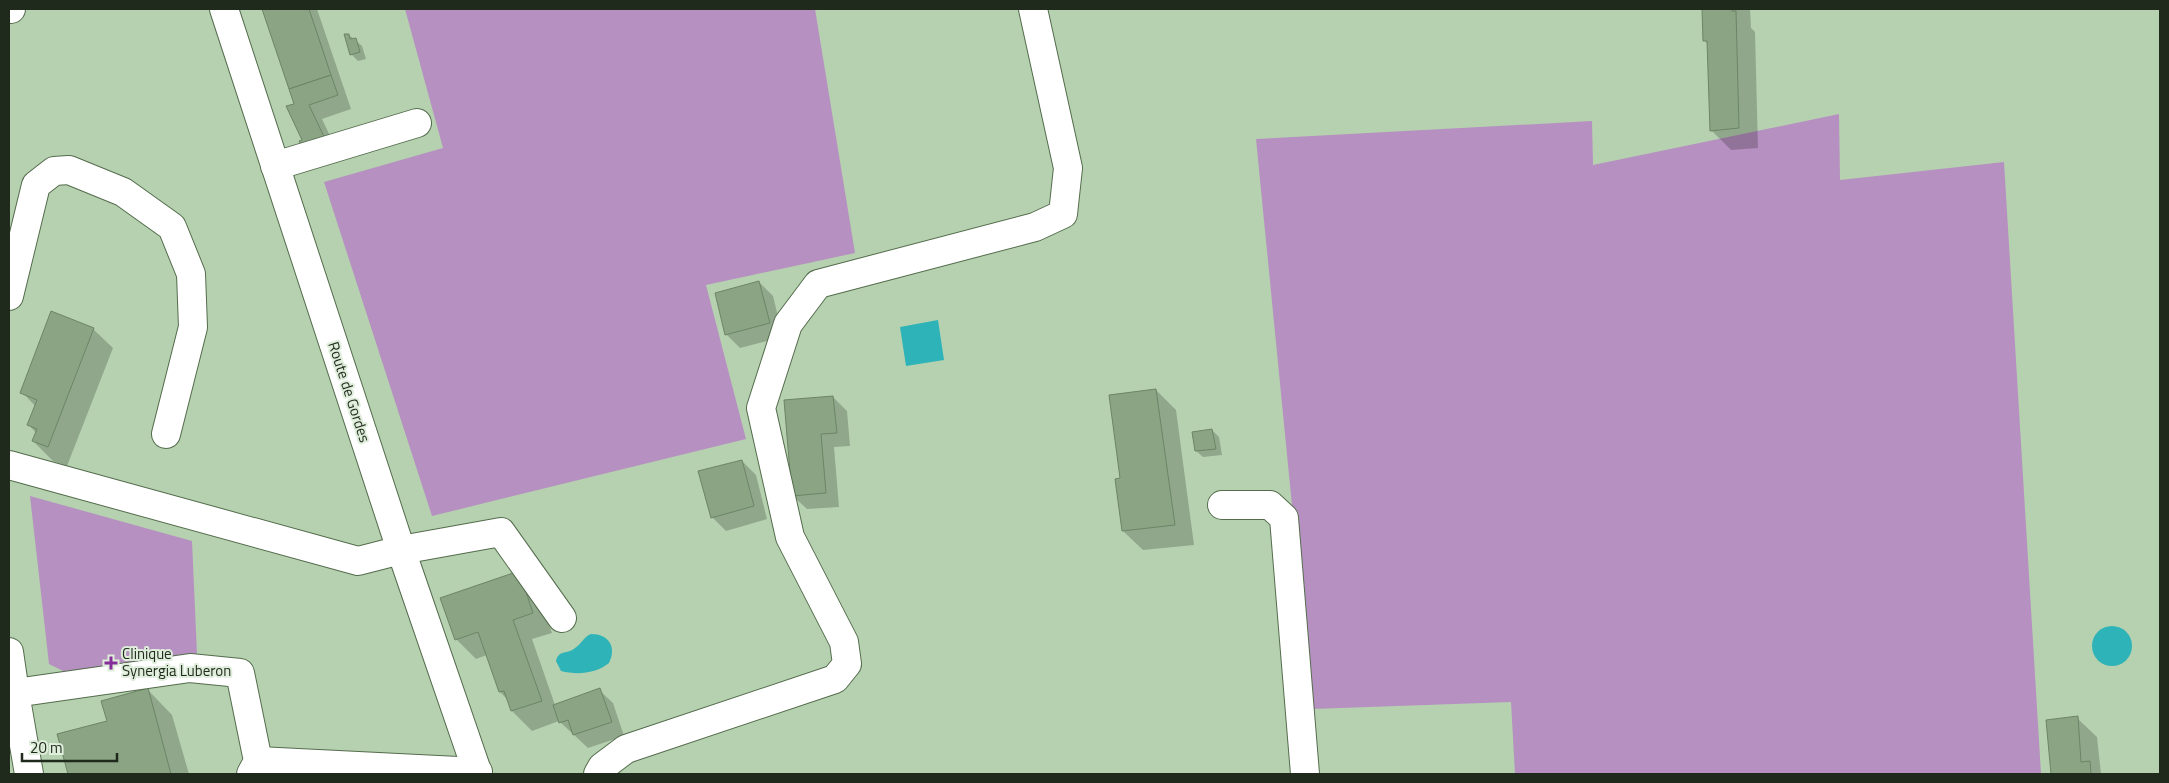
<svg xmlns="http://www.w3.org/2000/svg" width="2169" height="783" viewBox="0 0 2169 783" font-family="'Titillium Web',sans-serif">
  <rect width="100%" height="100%" fill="#b6d1af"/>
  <g fill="#b690c1">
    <path d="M405 9H815L855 253 706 285 746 439 432 516 324 182 443 148Z"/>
    <path d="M1839 114 1840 180 2004 162 2041 774H1515L1511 702 1312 709 1256 139 1592 121 1593 165Z"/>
    <path d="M30 496 192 541 197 654 65 672 49 664Z"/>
  </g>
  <g fill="#2eb3b8">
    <path d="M938 320 944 360 906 366 900 327Z"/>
    <circle cx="2112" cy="646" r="20"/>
    <path d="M591 634C609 634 617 647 609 663 595 674 577 675 561 671L556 661C559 649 567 655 575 648 582 644 583 637 591 634Z"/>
  </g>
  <g fill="#0003">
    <path d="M263 9H317L351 109 322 119 339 155 304 140 295 105Z"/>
    <path d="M1703 9H1750L1751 28 1755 32 1758 148 1731 150 1711 130 1708 44 1705 41Z"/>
    <path d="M349 35 362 46 366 59 358 61 351 54Z"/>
    <path d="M759 282 773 296 783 337 740 348 726 334Z"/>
    <path d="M93 329 113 348 67 466 53 461 33 441 36 433 29 425 36 407 22 392Z"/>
    <path d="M1156 390 1176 410 1194 545 1143 550 1123 531 1122 479Z"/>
    <path d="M833 397 847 411 850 446 834 447 839 507 807 509 793 496Z"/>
    <path d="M1212 430 1219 437 1222 455 1203 457 1196 451Z"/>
    <path d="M742 461 756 475 767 519 726 531 712 517Z"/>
    <path d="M519 572 538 592 552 633 532 639 555 705 599 690 613 703 624 736 588 748 559 721 532 731 512 711 508 700 500 692 487 655 476 659 456 639Z"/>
    <path d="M148 690 172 715 189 774H69L58 735 108 721Z"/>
    <path d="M2077 718 2097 737 2101 774H2052L2047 721Z"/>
  </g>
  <g fill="#8ba584" stroke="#6c8565">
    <path d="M262 9H309L331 75 289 89Z"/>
    <path d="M1702 9H1732V11H1736L1739 128 1710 131 1707 41H1703Z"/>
    <path d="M344 34H349L350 39 356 38 360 52 350 55Z"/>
    <path d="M331 75 338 95 309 105 326 141 304 151 299 141 302 140 286 106 294 104 289 89Z"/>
    <path d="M759 281 770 323 725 335 715 293Z"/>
    <path d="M51 311 94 328 48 447 32 441 37 429 27 425 37 400 20 393Z"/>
    <path d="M1156 389 1175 525 1122 531 1115 479 1120 478 1109 395Z"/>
    <path d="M833 396 837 433 821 434 826 493 792 496 784 400Z"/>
    <path d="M1212 429 1216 449 1195 451 1192 432Z"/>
    <path d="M742 460 754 506 711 518 698 471Z"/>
    <path d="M519 571 533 613 513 620 542 701 511 711 504 691 499 692 478 632 455 640 440 598Z"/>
    <path d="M148 688 171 774H68L57 734 107 721 101 701Z"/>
    <path d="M600 688 612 722 573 735 568 720 559 723 553 705Z"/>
    <path d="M2078 716 2081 762 2090 761 2091 774H2051L2046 720Z"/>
  </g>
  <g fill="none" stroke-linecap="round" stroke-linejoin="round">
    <defs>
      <g id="minor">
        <path d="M9 9H11"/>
        <path d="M224 9 401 550 478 774"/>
        <path d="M275 166 417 123"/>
        <path d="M9 296 36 185 54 171 69 170 123 192 172 227 191 274 193 327 166 434"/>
        <path d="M9 465 358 561 401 550 501 532 562 618"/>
        <path d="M1222 505H1270L1284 518 1305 774"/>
        <path d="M9 652 15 693 190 668 240 673 258 761 251 774"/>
        <path d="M15 693 29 774"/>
        <path d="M258 761 478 772"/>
        <path d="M598 774 602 767 626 749 835 679 847 664 844 642 790 537 761 408 788 324 818 284 1035 227 1063 214 1068 168 1033 9"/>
      </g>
    </defs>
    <use href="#minor" stroke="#546c4d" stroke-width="30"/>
    <use href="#minor" stroke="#fff" stroke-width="28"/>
  </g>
  <path fill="#852e9b" stroke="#dfeddb" stroke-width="2" d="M108.5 655.5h5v5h5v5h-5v5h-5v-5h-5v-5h5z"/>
  <g text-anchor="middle" stroke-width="4" stroke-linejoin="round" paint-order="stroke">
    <g font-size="15" fill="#1f291c" stroke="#dfeddb">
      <text transform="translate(349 392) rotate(72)" y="5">Route de Gordes</text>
    </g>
    <g font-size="15" fill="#1f291c" stroke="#dfeddb" text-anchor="start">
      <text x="122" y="659">Clinique<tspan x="122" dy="17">Synergia Luberon</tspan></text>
    </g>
  </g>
  <rect width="2169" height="783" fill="none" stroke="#1f291c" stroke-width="20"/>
  <path d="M22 753v8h95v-8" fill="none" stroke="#1f291c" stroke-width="2.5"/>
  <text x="30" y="753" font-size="15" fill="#1f291c" stroke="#dfeddb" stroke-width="4" paint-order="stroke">20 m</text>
</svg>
